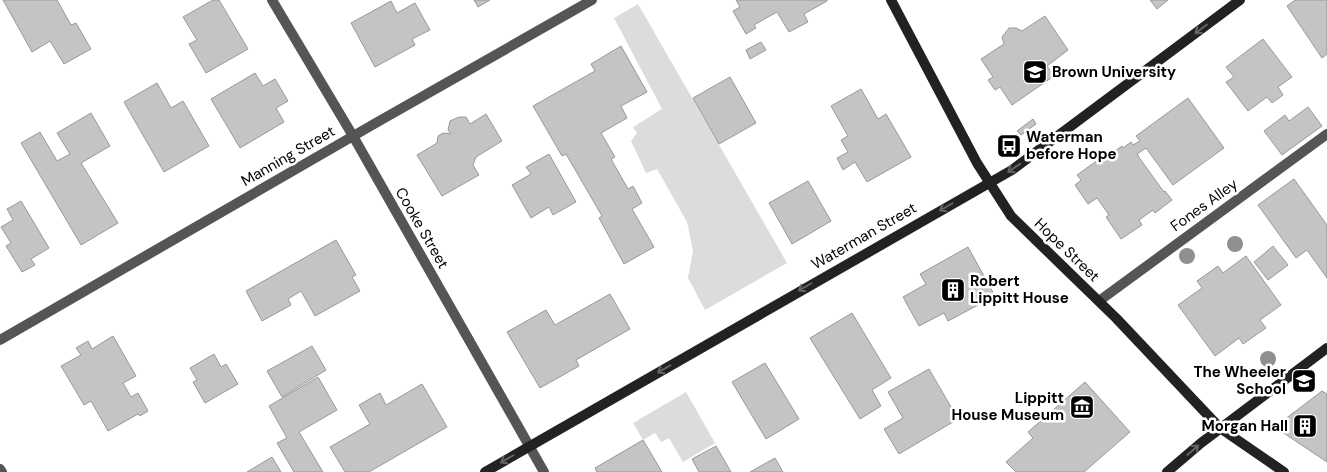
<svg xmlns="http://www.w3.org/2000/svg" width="1327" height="472" viewBox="0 0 1327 472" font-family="'DM Sans',sans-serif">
  <rect width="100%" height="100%" fill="#fff"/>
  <g fill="#dcdcdc">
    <path d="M638 4 787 263 705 310 688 278 693 251 687 222 657 169 646 173 631 141 637 133 633 127 662 109 614 18Z"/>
    <path d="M686 392 715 443 683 462 669 438 661 442 655 433 643 440 633 423Z"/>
  </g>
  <g fill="#c4c4c4" stroke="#999">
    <path d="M3 0H57L71 25 76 23 91 49 64 64 50 41 32 52Z"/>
    <path d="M213 0H219L248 49 206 73 189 44 197 40 183 17Z"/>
    <path d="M474 0H490L478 7Z"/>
    <path d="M736 0H827V1L804 14 808 22 789 32 777 12 754 25 756 28 746 34 733 11 740 7Z"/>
    <path d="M1150 0H1168L1157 9Z"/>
    <path d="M1295 0H1327V54L1322 58 1287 6Z"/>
    <path d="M391 1 397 13 415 3 430 30 412 39 415 45 375 67 351 23Z"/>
    <path d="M1045 16 1068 50 1047 66 1054 76 1012 105 1000 87 995 90 988 80 993 77 981 59 1004 44 1002 37 1009 28H1016L1022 31Z"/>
    <path d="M1263 39 1292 77 1278 87 1283 95 1272 103 1267 97 1248 111 1226 82 1234 77 1226 67Z"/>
    <path d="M761 42 766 50 750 59 746 50Z"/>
    <path d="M621 46 647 92 621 106 627 118 601 133 615 157 611 159 628 189 633 186 642 203 632 209 654 247 624 264 599 218 602 216 566 154 562 156 533 106 595 71 591 64Z"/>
    <path d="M255 73 263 86 275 79 288 101 276 108 284 122 240 148 211 99Z"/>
    <path d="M730 77 756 123 719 144 693 98Z"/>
    <path d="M157 83 171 108 183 101 209 146 164 172 124 102Z"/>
    <path d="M861 89 878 119 886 114 911 157 867 182 855 162 843 170 837 158 848 152 841 140 848 136 831 106Z"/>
    <path d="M1188 98 1224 148 1173 185 1146 148 1137 154 1139 156H1138L1164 192 1165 191 1172 200 1155 213 1153 210 1139 220 1142 225 1121 239 1106 217 1109 215 1097 198 1088 204 1075 185 1081 180 1077 175 1098 160 1100 162 1122 146 1123 148 1131 142 1133 145 1140 141 1136 136Z"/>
    <path d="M1308 107 1322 126 1282 155 1264 131 1285 115 1289 121Z"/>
    <path d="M91 113 110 146 81 163 118 223 81 245 21 143 40 132 57 161 70 154 57 133Z"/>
    <path d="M486 114 502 141 476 157 473 165 479 175 442 196 417 155 437 143 438 136 443 133 451 134 448 130 450 121 459 117H466L470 124Z"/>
    <path d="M1033 119 1036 124 1021 135 1017 131Z"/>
    <path d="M549 154 576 202 553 215 549 207 531 218 512 185 531 174 526 167Z"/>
    <path d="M1294 179 1327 225V278L1307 250 1296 258 1258 205Z"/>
    <path d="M808 181 831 221 792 244 769 203Z"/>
    <path d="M21 201 49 248 31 259 35 265 22 272 6 246 11 243 1 227 13 220 7 209Z"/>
    <path d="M336 240 356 275 352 277 360 291 315 316 301 291 288 299 291 305 262 321 246 291Z"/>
    <path d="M1273 246 1288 265 1268 280 1254 262Z"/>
    <path d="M968 247 995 296 948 321 944 313 919 326 903 297 926 284 920 274Z"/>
    <path d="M1246 256 1281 305 1260 320 1266 328 1243 344 1239 338 1215 356 1178 305 1202 288 1197 281 1218 266 1223 273Z"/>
    <path d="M610 294 630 329 576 360 579 366 540 388 507 332 546 310 555 325Z"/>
    <path d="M852 313 891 378 872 390 881 406 860 419 810 338Z"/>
    <path d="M113 336 136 376 123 383 131 397 138 393 148 411 140 416 138 414 108 431 91 401 84 405 61 366 81 355 76 348 88 341 92 349Z"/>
    <path d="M312 346 326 370 282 397 267 371Z"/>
    <path d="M214 354 221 367 226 364 238 384 205 403 193 382 197 380 190 368Z"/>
    <path d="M765 363 799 419 766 439 732 382Z"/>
    <path d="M929 369 958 419 899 454 884 429 903 418 888 392Z"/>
    <path d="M318 377 337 410 299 432 323 472H294L277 443 287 438 269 406Z"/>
    <path d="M1085 382 1130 432 1084 472H1016L1006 462 1033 438 1028 432Z"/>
    <path d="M422 384 447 427 369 472H345L330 447 370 424 359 405 380 393 386 405Z"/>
    <path d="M1322 391 1327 394V462L1282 432 1284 420Z"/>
    <path d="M643 440 662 472H597L595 468Z"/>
    <path d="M716 446 731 472H699L692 459Z"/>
    <path d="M272 457 281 472H247Z"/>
    <path d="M775 458 783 472H750Z"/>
  </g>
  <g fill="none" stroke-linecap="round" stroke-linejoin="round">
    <path stroke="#555" stroke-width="10" d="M1099 301 1327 134"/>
    <g stroke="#555" stroke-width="10">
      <path d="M272 0 353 136 544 472"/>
      <path d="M0 340 374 124 592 0"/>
      <path d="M0 469 2 472"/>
    </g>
    <g stroke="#222" stroke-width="10">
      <path d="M891 0 977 163 1011 216 1116 318 1220 428 1284 472"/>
      <path d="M485 472 1012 170 1240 0"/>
      <path d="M1167 472 1201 443 1327 348"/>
    </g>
  </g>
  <g fill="#8f8f8f">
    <circle cx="1235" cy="244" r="8"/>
    <circle cx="1187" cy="256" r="8"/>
    <circle cx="1268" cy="359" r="8"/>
  </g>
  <defs><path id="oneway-shaft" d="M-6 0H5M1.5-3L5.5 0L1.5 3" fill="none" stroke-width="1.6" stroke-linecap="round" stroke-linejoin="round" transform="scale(1.25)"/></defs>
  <g stroke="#646464">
    <use href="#oneway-shaft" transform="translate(1201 29) rotate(143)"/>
    <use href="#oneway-shaft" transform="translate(1014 168) rotate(146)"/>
    <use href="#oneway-shaft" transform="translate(946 207) rotate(150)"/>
    <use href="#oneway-shaft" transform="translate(805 287) rotate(150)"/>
    <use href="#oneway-shaft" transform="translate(664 369) rotate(150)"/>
    <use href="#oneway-shaft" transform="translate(1193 450) rotate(-41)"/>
    <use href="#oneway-shaft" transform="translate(507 459) rotate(150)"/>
  </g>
  <defs>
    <symbol id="university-square" viewBox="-11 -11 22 22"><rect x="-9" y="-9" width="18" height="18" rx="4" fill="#000" stroke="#fff"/><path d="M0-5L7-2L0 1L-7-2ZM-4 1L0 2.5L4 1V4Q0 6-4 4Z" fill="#fff"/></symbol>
    <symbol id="bus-square" viewBox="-11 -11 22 22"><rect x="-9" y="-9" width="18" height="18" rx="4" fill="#000" stroke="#fff"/><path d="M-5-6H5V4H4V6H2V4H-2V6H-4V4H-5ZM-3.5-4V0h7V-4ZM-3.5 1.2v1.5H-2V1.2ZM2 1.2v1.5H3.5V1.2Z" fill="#fff"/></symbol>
    <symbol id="building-square" viewBox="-11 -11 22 22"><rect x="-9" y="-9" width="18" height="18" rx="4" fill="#000" stroke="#fff"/><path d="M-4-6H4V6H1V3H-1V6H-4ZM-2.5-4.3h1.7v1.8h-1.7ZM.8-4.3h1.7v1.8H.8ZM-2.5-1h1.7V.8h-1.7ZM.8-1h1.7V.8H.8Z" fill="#fff"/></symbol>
    <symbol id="school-square" viewBox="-11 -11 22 22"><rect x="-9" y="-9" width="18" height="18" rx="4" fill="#000" stroke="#fff"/><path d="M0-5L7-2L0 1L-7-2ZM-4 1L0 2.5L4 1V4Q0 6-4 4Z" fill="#fff"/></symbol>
    <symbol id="museum-square" viewBox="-11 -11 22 22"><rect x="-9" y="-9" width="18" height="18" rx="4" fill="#000" stroke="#fff"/><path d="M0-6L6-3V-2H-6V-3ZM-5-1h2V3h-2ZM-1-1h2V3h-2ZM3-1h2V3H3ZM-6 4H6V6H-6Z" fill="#fff"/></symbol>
  </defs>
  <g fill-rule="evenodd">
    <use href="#university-square" x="1021" y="58" width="28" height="28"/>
    <use href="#bus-square" x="995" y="132" width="28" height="28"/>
    <use href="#building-square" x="939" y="276" width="28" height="28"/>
    <use href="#school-square" x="1290" y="367" width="28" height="28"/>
    <use href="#museum-square" x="1068" y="393" width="28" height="28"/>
    <use href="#building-square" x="1291" y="412" width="28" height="28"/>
  </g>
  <g text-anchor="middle" stroke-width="5" stroke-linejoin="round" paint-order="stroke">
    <g font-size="15" font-weight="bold" fill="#000" stroke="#fff" text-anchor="start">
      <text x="1052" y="77">Brown University</text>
      <text x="1026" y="142">Waterman<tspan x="1026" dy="17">before Hope</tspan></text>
      <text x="970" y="286">Robert<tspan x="970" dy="17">Lippitt House</tspan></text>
      <text x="1286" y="377" text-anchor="end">The Wheeler<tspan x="1286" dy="17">School</tspan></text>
      <text x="1064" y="403" text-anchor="end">Lippitt<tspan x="1064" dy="17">House Museum</tspan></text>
      <text x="1288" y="431" text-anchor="end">Morgan Hall</text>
    </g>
    <g font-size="15" fill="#000" stroke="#fff">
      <text transform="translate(288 156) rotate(-30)" y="5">Manning Street</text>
      <text transform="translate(1204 205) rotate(-36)" y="5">Fones Alley</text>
      <text transform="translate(422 228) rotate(60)" y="5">Cooke Street</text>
      <text transform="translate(864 236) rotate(-30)" y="5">Waterman Street</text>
      <text transform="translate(1067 250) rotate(44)" y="5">Hope Street</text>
    </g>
  </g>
</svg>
